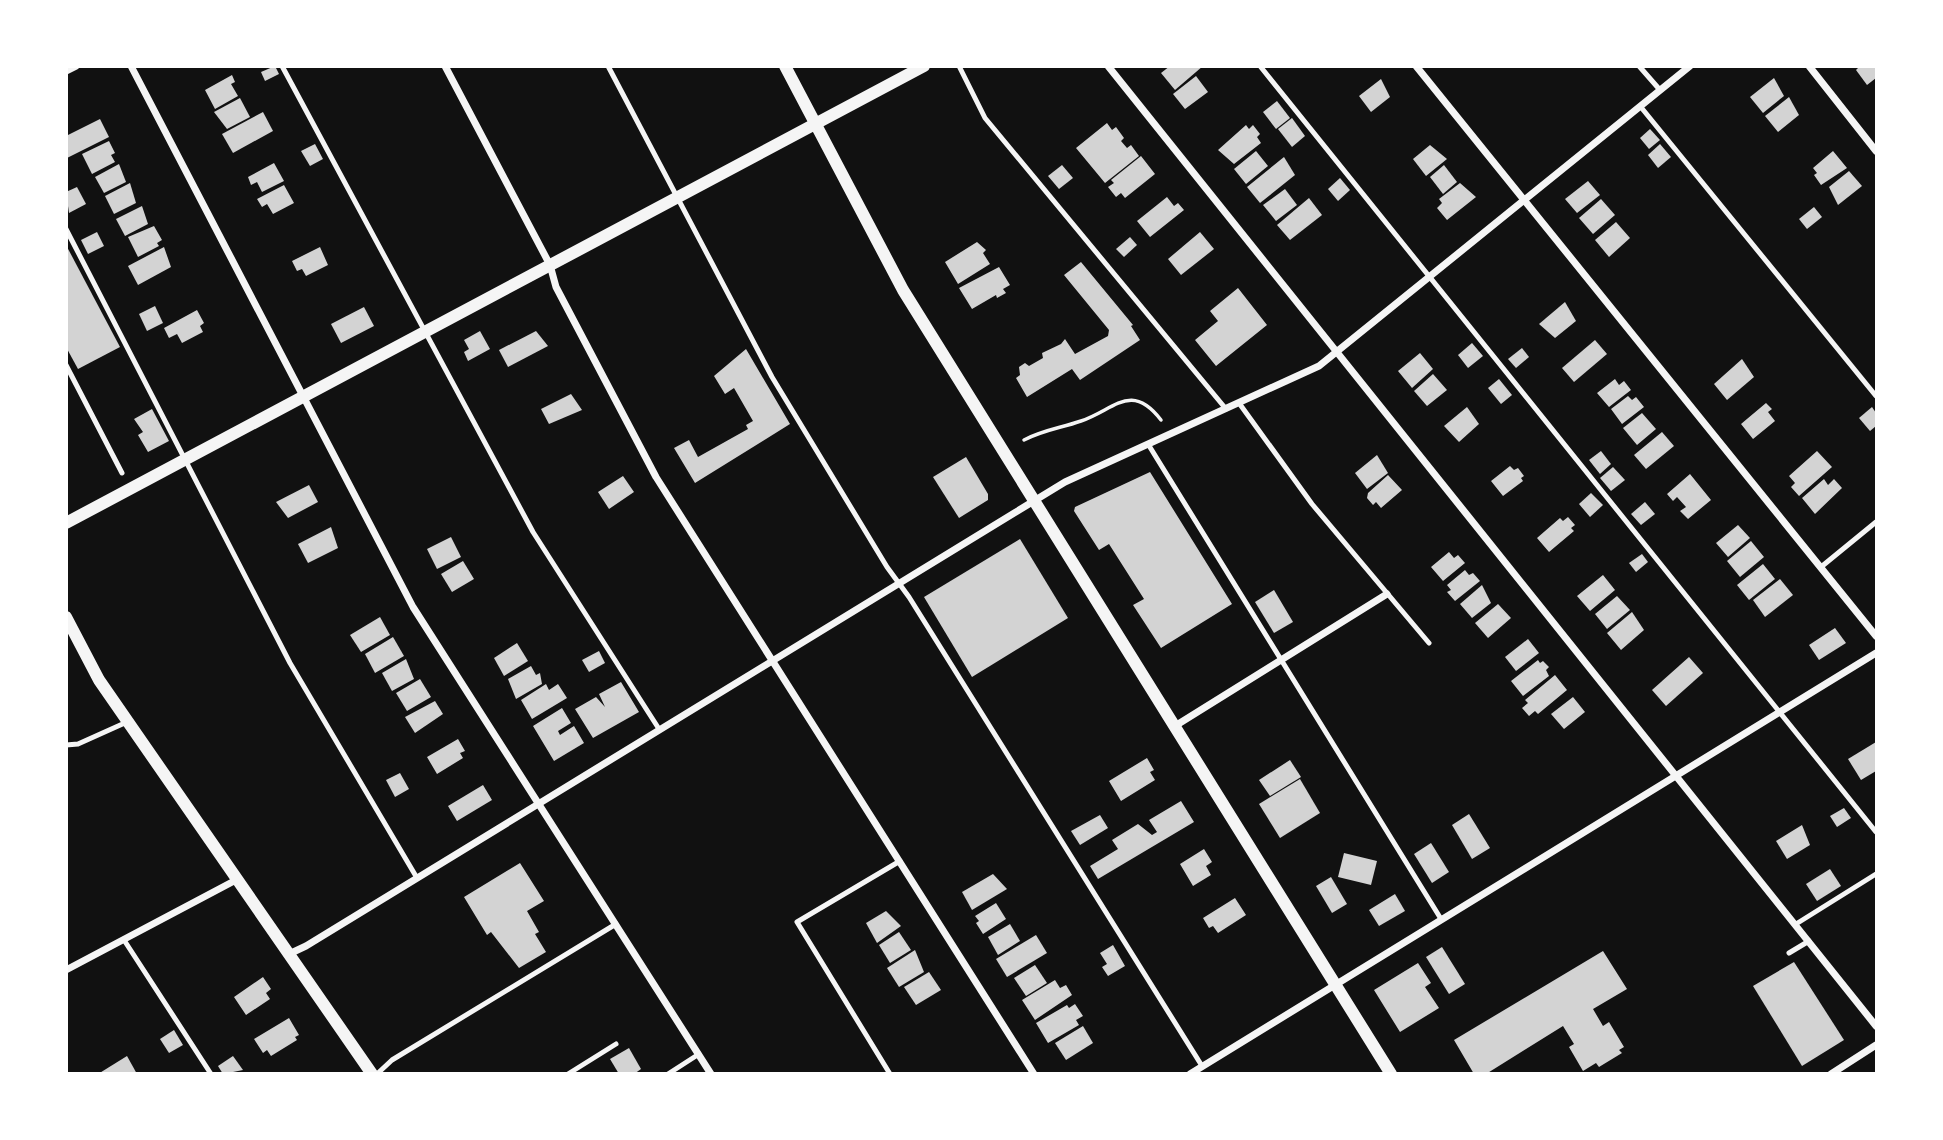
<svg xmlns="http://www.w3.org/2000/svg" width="1943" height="1140" viewBox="0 0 1943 1140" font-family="'Varela Round',sans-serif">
  <rect width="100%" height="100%" fill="#111"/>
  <g fill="#d3d3d3">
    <path d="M275 66 279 74 265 81 261 72Z"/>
    <path d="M1170 66H1203L1175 90 1161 73Z"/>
    <path d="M1860 66H1876V78L1867 85 1856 70Z"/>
    <path d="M232 75 235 82 231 84 238 96 215 109 205 90Z"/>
    <path d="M1196 76 1208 92 1185 109 1173 94Z"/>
    <path d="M1774 78 1784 96 1763 113 1750 97Z"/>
    <path d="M1381 79 1390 97 1371 112 1359 96Z"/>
    <path d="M1789 97 1799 115 1778 132 1765 116Z"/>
    <path d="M240 98 250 117 227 129 214 112Z"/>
    <path d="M1277 101 1290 118 1276 129 1263 112Z"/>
    <path d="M263 112 273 131 233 153 222 134Z"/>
    <path d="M1292 118 1305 136 1292 147 1278 129Z"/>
    <path d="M100 119 109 137 67 158 66 136Z"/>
    <path d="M1107 123 1112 130 1116 127 1124 138 1121 141 1127 148 1131 145 1139 156 1105 183 1076 148Z"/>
    <path d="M1246 125 1249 129 1253 125 1260 134 1257 137 1261 143 1234 164 1218 150Z"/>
    <path d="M1650 129 1660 140 1649 149 1640 138Z"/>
    <path d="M109 141 115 153 111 155 115 162 92 174 82 154Z"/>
    <path d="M315 144 323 159 310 166 301 151Z"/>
    <path d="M1660 144 1671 157 1658 168 1648 155Z"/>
    <path d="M1430 145 1447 159 1426 176 1413 159Z"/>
    <path d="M1256 151 1268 166 1246 184 1234 169Z"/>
    <path d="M1833 151 1847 168 1821 185 1814 175 1817 173 1813 168Z"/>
    <path d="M1141 156 1155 174 1125 198 1121 193 1116 197 1108 187 1114 183 1111 180Z"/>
    <path d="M1284 157 1295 175 1260 203 1247 187Z"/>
    <path d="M274 163 284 181 262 192 257 182 251 185 248 177Z"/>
    <path d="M119 164 126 182 104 193 95 177Z"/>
    <path d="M1062 165 1073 178 1059 189 1048 176Z"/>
    <path d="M1444 165 1457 182 1443 194 1430 177Z"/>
    <path d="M1849 171 1862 186 1838 205 1829 187Z"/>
    <path d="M1340 178 1350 190 1338 201 1328 189Z"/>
    <path d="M1588 181 1600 195 1577 213 1565 199Z"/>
    <path d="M130 183 136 203 114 214 105 196Z"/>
    <path d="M1460 183 1476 197 1447 220 1437 208 1442 203 1439 199Z"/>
    <path d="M284 185 294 203 273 214 267 204 262 207 257 199Z"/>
    <path d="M77 187 86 204 69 213 66 192Z"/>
    <path d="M1285 189 1297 205 1276 221 1263 205Z"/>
    <path d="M1167 197 1174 206 1178 203 1184 210 1150 237 1137 221Z"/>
    <path d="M1309 198 1322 215 1290 240 1277 225Z"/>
    <path d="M1601 199 1615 215 1593 234 1579 218Z"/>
    <path d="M142 206 148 224 125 236 116 219Z"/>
    <path d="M1814 207 1822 217 1807 229 1799 219Z"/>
    <path d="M1616 222 1630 238 1609 257 1595 240Z"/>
    <path d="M154 226 162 240 157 243 159 246 138 257 128 237Z"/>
    <path d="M97 232 104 246 88 254 81 240Z"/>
    <path d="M1200 232 1214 249 1181 275 1168 259Z"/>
    <path d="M1130 237 1137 245 1124 257 1116 249Z"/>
    <path d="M977 242 986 250 983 253 990 264 958 284 945 262Z"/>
    <path d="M66 245 120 347 78 369 66 347Z"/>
    <path d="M164 247 171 267 138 285 128 266Z"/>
    <path d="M320 247 328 265 306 276 302 269 297 271 292 261Z"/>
    <path d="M1081 262 1133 325 1131 326 1140 340 1080 380 1072 369 1027 397 1016 378 1020 375 1019 367 1025 363 1029 366 1043 358 1042 353 1061 344 1065 339 1075 354 1108 336 1109 330 1064 275Z"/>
    <path d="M999 267 1010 285 1003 289 1006 293 997 298 996 295 972 309 959 288Z"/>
    <path d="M1238 288 1267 325 1216 366 1195 340 1218 321 1210 311Z"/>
    <path d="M1565 302 1576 321 1555 338 1539 324Z"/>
    <path d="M155 306 163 323 147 331 139 314Z"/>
    <path d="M364 307 374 326 341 343 331 324Z"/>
    <path d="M197 310 204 323 200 326 203 332 182 343 177 334 169 338 164 328Z"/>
    <path d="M480 331 490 349 468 361 464 352 469 349 464 340Z"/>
    <path d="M536 331 548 346 508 367 499 350Z"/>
    <path d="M1595 340 1607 354 1574 382 1562 368Z"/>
    <path d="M1472 343 1483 356 1468 368 1458 355Z"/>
    <path d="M1522 348 1529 357 1516 368 1508 359Z"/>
    <path d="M746 349 790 424 695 483 674 448 689 440 698 457 748 429 746 425 753 421 734 388 725 394 714 376Z"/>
    <path d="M1420 353 1433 369 1412 388 1398 371Z"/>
    <path d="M1742 359 1754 377 1727 400 1714 384Z"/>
    <path d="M1433 374 1447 390 1427 406 1414 391Z"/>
    <path d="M1499 379 1512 395 1501 404 1488 388Z"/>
    <path d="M1615 379 1619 385 1624 381 1631 390 1609 407 1597 393Z"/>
    <path d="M571 394 582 410 549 424 541 409Z"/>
    <path d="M1628 396 1632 400 1636 397 1644 407 1622 424 1611 409Z"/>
    <path d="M1766 403 1772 409 1768 412 1775 421 1753 439 1741 424Z"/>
    <path d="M1467 407 1479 424 1459 442 1444 426Z"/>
    <path d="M1872 407 1876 413V426L1870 431 1859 418Z"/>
    <path d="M152 409 169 441 148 452 138 435 143 432 134 419Z"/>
    <path d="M1642 413 1656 429 1637 445 1623 428Z"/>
    <path d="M1662 432 1674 446 1646 469 1634 455Z"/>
    <path d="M1601 451 1611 464 1600 474 1589 460Z"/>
    <path d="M1817 451 1832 467 1799 496 1791 487 1795 483 1789 476Z"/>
    <path d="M1377 455 1388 473 1367 489 1355 473Z"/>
    <path d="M966 457 988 494V500L959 518 933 477Z"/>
    <path d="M1510 466 1514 470 1518 468 1524 476 1521 478 1523 481 1503 496 1491 481Z"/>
    <path d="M1613 467 1625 480 1611 491 1600 478Z"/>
    <path d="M1150 472 1232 604 1161 648 1133 605 1144 599 1109 544 1099 550 1074 511 1075 507Z"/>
    <path d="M1690 474 1711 500 1688 519 1680 511 1686 507 1677 497 1673 501 1667 494Z"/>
    <path d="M1388 475 1402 490 1381 508 1376 502 1373 505 1367 498 1368 493Z"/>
    <path d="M623 476 634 492 609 509 598 492Z"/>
    <path d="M1824 479 1828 485 1834 479 1842 488 1815 514 1802 498Z"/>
    <path d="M309 485 318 502 288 518 276 502Z"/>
    <path d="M1591 493 1603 505 1590 517 1579 504Z"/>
    <path d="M1645 502 1655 514 1641 525 1631 514Z"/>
    <path d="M1568 517 1575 525 1571 528 1574 531 1549 552 1537 538 1560 518 1563 521Z"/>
    <path d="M1738 525 1750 538 1728 557 1716 543Z"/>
    <path d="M331 527 338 548 308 563 298 544Z"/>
    <path d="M451 537 461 557 437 569 427 549Z"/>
    <path d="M1020 539 1068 618 972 677 924 597Z"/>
    <path d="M1751 541 1764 557 1740 577 1727 561Z"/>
    <path d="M1449 552 1454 558 1458 555 1465 563 1443 581 1431 567Z"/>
    <path d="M1642 554 1648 562 1636 572 1629 563Z"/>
    <path d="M463 561 474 579 452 592 441 574Z"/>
    <path d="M1763 564 1775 579 1749 600 1737 585Z"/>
    <path d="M1465 570 1469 575 1473 573 1480 581 1455 601 1447 592 1451 590 1447 585Z"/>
    <path d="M1603 575 1615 590 1590 611 1577 596Z"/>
    <path d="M1780 579 1793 595 1765 617 1753 600Z"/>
    <path d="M1482 585 1491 603 1472 618 1460 604Z"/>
    <path d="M1274 590 1293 622 1274 633 1255 602Z"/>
    <path d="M1617 596 1630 610 1607 629 1595 614Z"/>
    <path d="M1498 604 1511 618 1488 638 1475 623Z"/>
    <path d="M1632 612 1644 630 1621 650 1607 633Z"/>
    <path d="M380 617 390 635 361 652 350 635Z"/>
    <path d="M1835 628 1846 643 1819 660 1809 645Z"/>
    <path d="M393 637 404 656 375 673 365 654Z"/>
    <path d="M1528 639 1539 653 1516 671 1505 657Z"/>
    <path d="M517 643 528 661 504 676 494 658Z"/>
    <path d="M599 651 605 663 589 672 582 660Z"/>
    <path d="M1689 657 1703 673 1666 706 1652 690Z"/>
    <path d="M406 659 414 679 392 691 382 673Z"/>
    <path d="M1538 660 1540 663 1543 661 1549 667 1546 670 1549 676 1523 696 1511 681Z"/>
    <path d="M531 666 536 675 540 673 542 684 516 699 508 679Z"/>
    <path d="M1555 675 1567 690 1538 714 1535 711 1529 716 1522 708 1528 703 1525 700Z"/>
    <path d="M420 679 431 697 407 711 396 693Z"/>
    <path d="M621 682 639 712 593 738 575 709 596 697 605 707 599 694Z"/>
    <path d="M546 684 549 690 558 684 567 698 532 719 521 700Z"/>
    <path d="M1573 697 1585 712 1564 729 1551 714Z"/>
    <path d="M435 701 443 714 415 733 405 717Z"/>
    <path d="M562 708 571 723 558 731 560 735 574 726 584 743 554 761 533 726Z"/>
    <path d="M458 739 465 751 460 753 463 758 437 774 427 757Z"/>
    <path d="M1876 742V771L1861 780 1848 759Z"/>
    <path d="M1147 758 1154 770 1150 772 1155 780 1121 801 1109 781Z"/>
    <path d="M1290 760 1301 777 1270 796 1259 780Z"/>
    <path d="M400 773 409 789 395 797 386 780Z"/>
    <path d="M1300 779 1320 813 1280 838 1259 804Z"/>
    <path d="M483 785 492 800 457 821 448 806Z"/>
    <path d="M1181 801 1194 822 1098 879 1090 866 1118 849 1112 840 1138 824 1152 835 1157 832 1149 820Z"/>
    <path d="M1844 808 1851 818 1837 827 1830 816Z"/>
    <path d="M1469 814 1490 848 1472 859 1452 825Z"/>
    <path d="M1100 815 1108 828 1080 845 1071 831Z"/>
    <path d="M1802 825 1810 845 1787 859 1776 841Z"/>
    <path d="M1431 843 1449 872 1432 883 1414 854Z"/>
    <path d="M1204 849 1212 862 1206 866 1211 875 1193 886 1180 864Z"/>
    <path d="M1344 853 1377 861 1371 885 1338 877Z"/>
    <path d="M520 863 544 901 527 911 539 932 535 934 546 952 519 968 491 932 487 935 464 897Z"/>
    <path d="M1830 869 1841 886 1817 901 1806 884Z"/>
    <path d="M993 874 1007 889 972 910 962 892Z"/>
    <path d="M1331 877 1347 904 1332 913 1316 886Z"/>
    <path d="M1395 894 1405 911 1379 926 1369 910Z"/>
    <path d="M1235 898 1246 915 1218 933 1213 926 1209 928 1203 918Z"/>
    <path d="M996 903 1006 919 983 934 976 923 979 921 975 916Z"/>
    <path d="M886 911 901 926 877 943 866 923Z"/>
    <path d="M1010 924 1020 941 998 955 988 937Z"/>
    <path d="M899 932 911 950 890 963 879 945Z"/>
    <path d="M1036 935 1047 953 1007 977 996 959Z"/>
    <path d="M1113 945 1125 966 1108 976 1102 967 1107 964 1100 953Z"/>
    <path d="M1442 947 1465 984 1449 994 1426 957Z"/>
    <path d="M915 950 924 972 899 987 887 968Z"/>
    <path d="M1603 951 1627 989 1593 1009 1603 1026 1609 1022 1624 1047 1619 1050 1622 1053 1599 1067 1596 1063 1583 1071 1569 1047 1574 1044 1563 1026 1486 1074H1474L1454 1040Z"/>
    <path d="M1794 962 1844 1040 1802 1066 1753 986Z"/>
    <path d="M1418 963 1431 983 1425 987 1439 1008 1400 1032 1374 990Z"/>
    <path d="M1035 965 1047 983 1026 996 1014 978Z"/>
    <path d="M929 972 941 990 916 1005 904 987Z"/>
    <path d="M263 977 271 989 266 993 270 999 246 1015 234 997Z"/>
    <path d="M1055 980 1060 988 1066 985 1072 995 1035 1020 1022 1000Z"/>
    <path d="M1075 1004 1083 1016 1076 1020 1079 1025 1048 1043 1036 1023 1067 1005 1069 1008Z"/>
    <path d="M289 1018 299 1035 295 1037 297 1040 271 1056 267 1050 263 1053 254 1039Z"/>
    <path d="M1083 1026 1093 1043 1066 1060 1055 1043Z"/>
    <path d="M174 1030 183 1045 169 1053 160 1039Z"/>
    <path d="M629 1048 641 1069 634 1074H619L610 1059Z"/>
    <path d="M127 1056 137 1074H98Z"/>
    <path d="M233 1056 243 1070 223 1074 218 1066Z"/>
  </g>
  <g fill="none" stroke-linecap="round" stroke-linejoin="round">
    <path stroke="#f5f5f5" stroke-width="3.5" d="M1024 440C1043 430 1061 428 1081 421 1114 410 1131 381 1161 420"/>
    <g stroke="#f5f5f5" stroke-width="5">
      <path d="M282 66 533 532 659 729"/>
      <path d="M608 66 772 377 887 567 909 597 1202 1066"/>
      <path d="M959 66 985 118 1226 409"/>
      <path d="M1260 66 1876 832"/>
      <path d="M1639 66 1660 90"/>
      <path d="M1640 106 1876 396"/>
      <path d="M66 229 290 663 417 878"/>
      <path d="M66 365 122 473"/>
      <path d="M1239 403 1312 504 1429 643"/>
      <path d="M1148 444 1441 919"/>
      <path d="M1821 567 1876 522"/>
      <path d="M66 745 78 744 127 722"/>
      <path d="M1796 924 1876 874"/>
      <path d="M124 940 211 1074"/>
      <path d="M1789 953 1809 941"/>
      <path d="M377 1074 392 1060 616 924"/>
      <path d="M568 1074 616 1044"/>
      <path d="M668 1074 699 1054"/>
      <path d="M890 1074 797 922 900 861"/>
    </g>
    <g stroke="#f5f5f5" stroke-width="7">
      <path d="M131 66 413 607 711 1074"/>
      <path d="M445 66 550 265 556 287 656 477 1034 1074"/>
      <path d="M1108 66 1876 1026"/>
      <path d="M1416 66 1876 636"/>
      <path d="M1809 66 1876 151"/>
      <path d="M66 71 76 66"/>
      <path d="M1175 726 1387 594"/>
      <path d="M289 954 306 946 1065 482 1319 366 1690 66"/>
      <path d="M66 970 236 880"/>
      <path d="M1190 1074 1876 653"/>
      <path d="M1831 1074 1876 1045"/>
    </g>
    <g stroke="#f5f5f5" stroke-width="12">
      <path d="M785 66 903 290 1391 1074"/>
      <path d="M66 523 924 66"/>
      <path d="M66 617 99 680 372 1074"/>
    </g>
  </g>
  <rect width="1943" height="1140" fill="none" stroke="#ffffff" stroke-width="136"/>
</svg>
